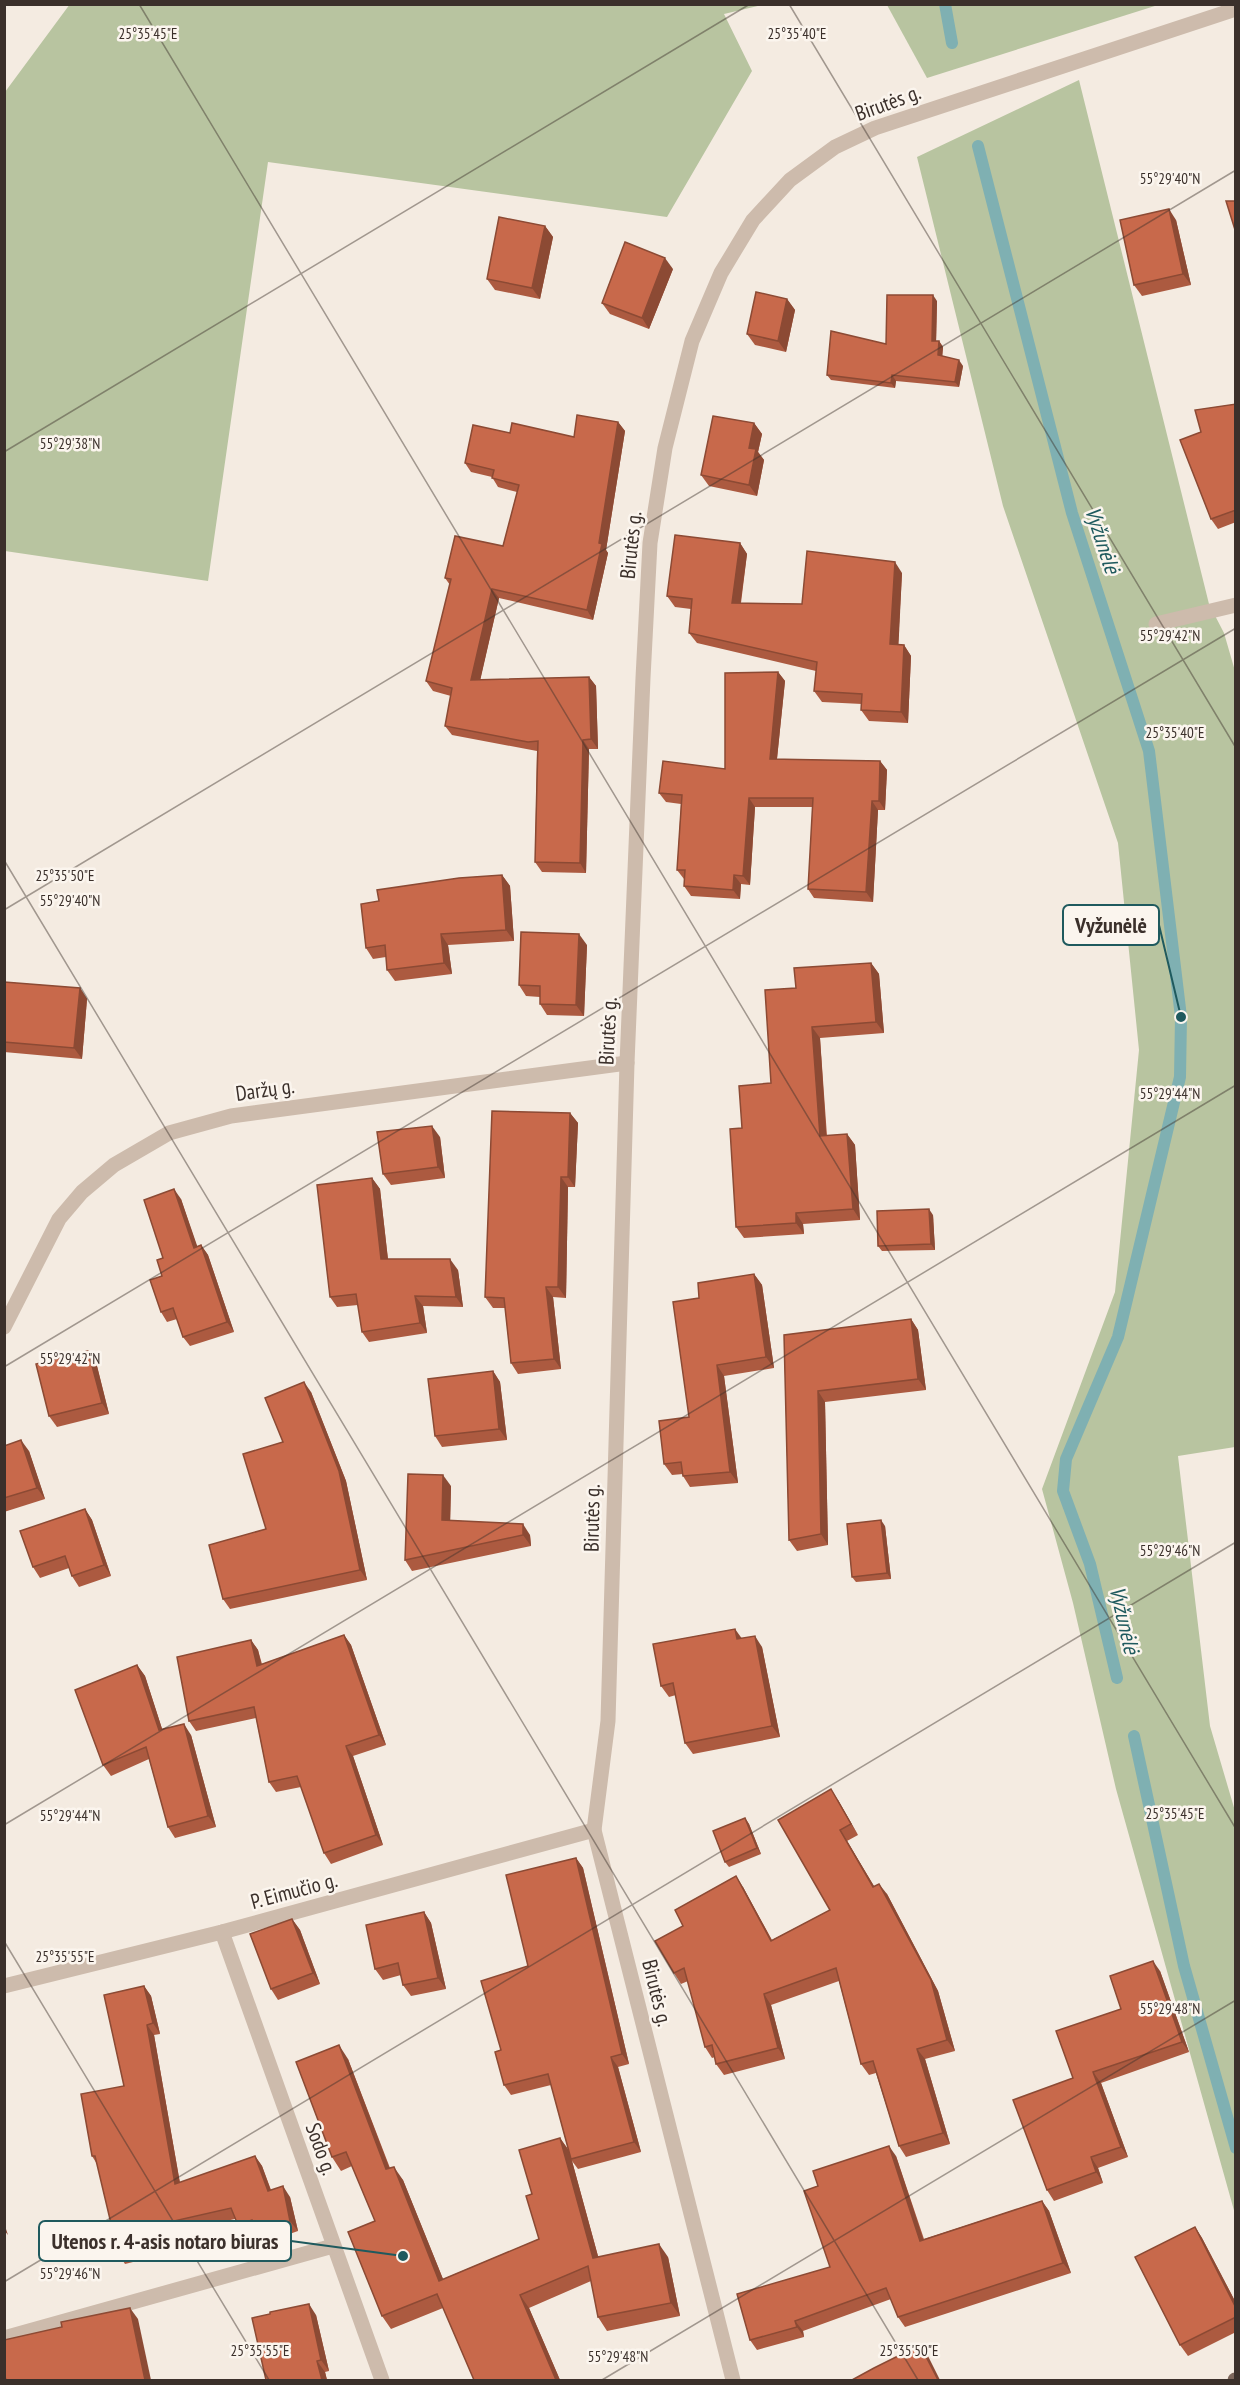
<svg xmlns="http://www.w3.org/2000/svg" width="1240" height="2385" viewBox="0 0 1240 2385" font-family="'PT Sans Narrow',sans-serif">
  <rect width="100%" height="100%" fill="#f4ebe1"/>
  <g fill="#b8c4a0">
    <path d="M70 4H762V5L724 14 752 71 667 217 268 162 208 581 5 551V92Z"/>
    <path d="M887 5H1158L927 78Z"/>
    <path d="M1079 80 1209 604 1224 633 1235 671V1447L1178 1456 1210 1726 1235 1811V2214L1116 1789 1073 1603 1042 1489 1115 1292 1139 1050 1118 843 1003 506 917 157Z"/>
  </g>
  <g fill="none" stroke-linecap="round" stroke-linejoin="round">
    <g stroke="#7fb0b2" stroke-width="12">
      <path d="M945 4 952 43"/>
      <path d="M978 146 1072 513 1149 751 1181 1017 1180 1077 1118 1337 1066 1459 1063 1491 1090 1564 1117 1678"/>
      <path d="M1134 1736 1184 1966 1236 2148"/>
    </g>
    <g stroke="#cdbbac" stroke-width="15">
      <path d="M1156 624 1236 605"/>
      <path d="M4 1327 59 1219 82 1192 114 1165 169 1133 231 1116 627 1063"/>
      <path d="M222 1932 382 2380"/>
      <path d="M4 1986 222 1932 594 1830"/>
      <path d="M4 2338 333 2246"/>
      <path d="M733 2380 594 1830 608 1721 627 1063 643 678 650 543 665 448 692 341 721 273 753 220 790 180 835 147 875 128 1236 9"/>
    </g>
    <path stroke="#7d675c" stroke-width="15" d="M1235 2380H1236"/>
  </g>
  <g fill="#ac5a40">
    <path d="M1176 220 1191 285 1142 296 1134 285Z"/>
    <path d="M545 226 553 237 540 299 495 290 487 279Z"/>
    <path d="M673 269 649 329 610 314 602 303Z"/>
    <path d="M787 299 795 310 786 352 755 345 747 334Z"/>
    <path d="M937 301 936 341H939L943 347 942 356 963 366 959 387 896 381 895 388 831 380 827 375 886 344Z"/>
    <path d="M1236 404V522L1218 529 1211 519 1201 432Z"/>
    <path d="M618 422 625 431 606 550 608 553 593 620 499 598 480 680 589 677 596 686 598 749H589L586 873 542 872 535 862 537 751 452 735 445 726 451 696 433 691 426 681 450 585 445 578 503 546 517 492 498 487 492 477 471 472 465 463 510 433 574 437Z"/>
    <path d="M754 423 762 434 758 452 764 460 757 496 709 486 701 475Z"/>
    <path d="M740 543 747 554 741 603 802 604 902 573 898 645H904L911 656 908 723 869 721 861 710 862 704 822 702 814 691 816 671 697 643 689 633 691 609 675 607 667 596Z"/>
    <path d="M778 672 785 681 777 759 880 761 887 770 885 810H878L873 902 814 898 808 889 813 807H755L750 885 741 884 740 899 691 896 684 886V879L677 870 681 804 666 802 659 793 725 769Z"/>
    <path d="M502 875 510 886 514 941 448 945 452 974 395 981 387 970 386 957 373 959 366 948 379 901Z"/>
    <path d="M587 945 584 1016 547 1015 540 1004V997L526 996 519 985Z"/>
    <path d="M871 963 879 974 884 1033 820 1038 827 1136 847 1134 855 1145 860 1220 803 1224 804 1234 744 1238 736 1227 742 1128 771 1083 796 988Z"/>
    <path d="M4 982 80 988 87 999 82 1059 4 1052Z"/>
    <path d="M570 1113 578 1123 575 1187H568L566 1298 553 1297 561 1369 518 1374 511 1363 505 1308H493L485 1297Z"/>
    <path d="M440 1137 445 1178 391 1185 383 1174Z"/>
    <path d="M372 1178 380 1189 388 1259 458 1270 463 1307 423 1306 427 1333 369 1342 362 1332 358 1305 337 1307 330 1297Z"/>
    <path d="M181 1199 197 1247 201 1245 208 1255 234 1332 190 1346 183 1337 177 1319 167 1322 161 1312 163 1258Z"/>
    <path d="M933 1215 935 1250 882 1251 878 1246Z"/>
    <path d="M754 1274 762 1285 774 1368 724 1376 738 1483 690 1487 683 1476V1474L672 1475 664 1464 689 1417 699 1298Z"/>
    <path d="M911 1319 918 1330 926 1390 825 1402 828 1545 797 1551 789 1540 784 1335Z"/>
    <path d="M96 1362 109 1414 57 1427 49 1416Z"/>
    <path d="M493 1371 500 1382 507 1440 442 1447 435 1436Z"/>
    <path d="M311 1392 346 1481 367 1580 230 1609 223 1599 266 1529 283 1442Z"/>
    <path d="M4 1446 29 1451 45 1499 4 1512Z"/>
    <path d="M451 1486 450 1520 530 1535 531 1546 412 1571 405 1560Z"/>
    <path d="M85 1509 92 1520 111 1576 79 1587 72 1576 69 1568 40 1578 33 1567Z"/>
    <path d="M885 1526 891 1579 856 1582 852 1577Z"/>
    <path d="M344 1635 351 1645 386 1745 353 1756 383 1845 331 1864 324 1853 301 1787 276 1792 269 1782 256 1718 196 1731 189 1721 251 1640 258 1650 262 1664Z"/>
    <path d="M742 1638 762 1647 780 1737 693 1754 685 1743 676 1695 669 1697 661 1686Z"/>
    <path d="M137 1665 145 1676 162 1729 191 1735 216 1827 175 1838 168 1827 149 1759 111 1776 103 1765Z"/>
    <path d="M838 1800 858 1835 847 1841 874 1886 887 1894 938 1991 955 2051 925 2059 950 2144 906 2157 899 2146 876 2073 869 2075 861 2064 839 1981 771 2005 785 2059 724 2075 716 2064 715 2057 712 2058 705 2047 688 1981 681 1984 674 1973 683 1926 743 1887 772 1940 830 1910Z"/>
    <path d="M745 1818 749 1824 761 1854 729 1867 725 1862Z"/>
    <path d="M576 1858 583 1868 629 2064 618 2067 641 2152 578 2169 572 2161 598 2256 668 2257 680 2316 607 2331 598 2317 591 2281 529 2308 560 2380H474L443 2308 391 2329 382 2316 375 2221 352 2166 341 2171 332 2157 348 2059 390 2168 403 2180 443 2279 539 2239 532 2194 560 2138 568 2149 551 2085 511 2095 504 2085 501 2050 528 1966Z"/>
    <path d="M424 1912 431 1923 446 1989 411 1996 403 1985 401 1975 383 1980 375 1969Z"/>
    <path d="M292 1919 300 1930 320 1984 278 2000 271 1989Z"/>
    <path d="M1160 1971 1189 2052 1101 2083 1128 2157 1098 2168 1103 2183 1054 2201 1047 2190 1073 2078 1121 2009Z"/>
    <path d="M144 1986 151 1996 160 2034 154 2035 180 2183 255 2156 262 2166 271 2190 290 2197 298 2231 264 2243 256 2232 245 2235 238 2225 235 2219 172 2233 177 2251 125 2264 118 2253 97 2164 92 2156 124 2086Z"/>
    <path d="M896 2156 924 2239 1042 2201 1049 2211 1071 2273 905 2327 898 2317 891 2299 803 2331 804 2337 757 2350 750 2340 830 2267 818 2186Z"/>
    <path d="M1195 2227 1202 2238 1236 2303V2332L1188 2356 1180 2345Z"/>
    <path d="M316 2315 329 2371 325 2372 327 2380H266Z"/>
  </g>
  <g fill="#8c4a34">
    <path d="M1169 209 1176 220 1191 285 1183 274Z"/>
    <path d="M545 226 553 237 540 299 532 288Z"/>
    <path d="M665 258 673 269 649 329 642 318Z"/>
    <path d="M933 295 937 301 936 346 932 341Z"/>
    <path d="M787 299 795 310 786 352 778 341Z"/>
    <path d="M939 341 943 347 942 361 938 355Z"/>
    <path d="M959 360 963 366 959 387 955 382Z"/>
    <path d="M892 375 896 381 895 388 891 383Z"/>
    <path d="M618 422 625 431 606 550 608 553 593 620 587 610 599 543Z"/>
    <path d="M754 423 762 434 758 452 764 460 757 496 749 485V448Z"/>
    <path d="M740 543 747 554 739 614 732 603Z"/>
    <path d="M895 562 902 573 898 655 890 644Z"/>
    <path d="M492 589 499 598 478 690 471 680Z"/>
    <path d="M904 645 911 656 908 723 901 712Z"/>
    <path d="M778 672 785 681 776 768 770 759Z"/>
    <path d="M589 677 596 686 598 749 591 739Z"/>
    <path d="M583 740 589 749 586 873 580 863Z"/>
    <path d="M880 761 887 770 885 810 879 801Z"/>
    <path d="M749 798 755 807 750 885 743 876Z"/>
    <path d="M872 801 878 810 873 902 866 892Z"/>
    <path d="M502 875 510 886 514 941 506 930Z"/>
    <path d="M734 875 741 884 740 899 733 890Z"/>
    <path d="M441 934 448 945 452 974 444 963Z"/>
    <path d="M579 934 587 945 584 1016 576 1005Z"/>
    <path d="M871 963 879 974 884 1033 876 1022Z"/>
    <path d="M80 988 87 999 82 1059 74 1048Z"/>
    <path d="M812 1027 820 1038 827 1147 820 1136Z"/>
    <path d="M570 1113 578 1123 575 1187 568 1177Z"/>
    <path d="M432 1126 440 1137 445 1178 438 1167Z"/>
    <path d="M847 1134 855 1145 860 1220 853 1209Z"/>
    <path d="M561 1177 568 1187 566 1298 558 1287Z"/>
    <path d="M372 1178 380 1189 389 1269 381 1259Z"/>
    <path d="M174 1189 181 1199 201 1257 194 1248Z"/>
    <path d="M929 1209 933 1215 935 1250 931 1244Z"/>
    <path d="M796 1213 803 1224 804 1234 796 1223Z"/>
    <path d="M201 1245 208 1255 234 1332 227 1322Z"/>
    <path d="M450 1259 458 1270 463 1307 456 1297Z"/>
    <path d="M754 1274 762 1285 774 1368 766 1357Z"/>
    <path d="M546 1287 553 1297 561 1369 554 1359Z"/>
    <path d="M415 1296 423 1306 427 1333 420 1323Z"/>
    <path d="M911 1319 918 1330 926 1390 918 1379Z"/>
    <path d="M88 1351 96 1362 109 1414 102 1403Z"/>
    <path d="M717 1365 724 1376 738 1483 730 1472Z"/>
    <path d="M493 1371 500 1382 507 1440 499 1429Z"/>
    <path d="M304 1382 311 1392 346 1481 367 1580 360 1570Z"/>
    <path d="M818 1391 825 1402 828 1545 821 1534Z"/>
    <path d="M21 1440 29 1451 45 1499 37 1488Z"/>
    <path d="M443 1475 451 1486 450 1530 442 1520Z"/>
    <path d="M85 1509 92 1520 111 1576 104 1565Z"/>
    <path d="M881 1520 885 1526 891 1579 887 1573Z"/>
    <path d="M523 1524 530 1535 531 1546 523 1535Z"/>
    <path d="M735 1629 743 1640 737 1639Z"/>
    <path d="M344 1635 351 1645 386 1745 379 1735Z"/>
    <path d="M755 1636 762 1647 780 1737 772 1726Z"/>
    <path d="M251 1640 258 1650 264 1676 257 1666Z"/>
    <path d="M137 1665 145 1676 166 1741 159 1730Z"/>
    <path d="M184 1724 191 1735 216 1827 208 1816Z"/>
    <path d="M346 1746 353 1756 383 1845 376 1835Z"/>
    <path d="M831 1789 838 1800 858 1835 851 1824Z"/>
    <path d="M745 1818 749 1824 761 1854 757 1848Z"/>
    <path d="M840 1830 847 1841 881 1898 873 1887Z"/>
    <path d="M576 1858 583 1868 629 2064 622 2054Z"/>
    <path d="M736 1876 743 1887 778 1952 771 1941Z"/>
    <path d="M879 1884 887 1894 938 1991 955 2051 947 2040Z"/>
    <path d="M424 1912 431 1923 446 1989 438 1978Z"/>
    <path d="M292 1919 300 1930 320 1984 313 1973Z"/>
    <path d="M1153 1961 1160 1971 1189 2052 1182 2042Z"/>
    <path d="M144 1986 151 1996 160 2034 153 2023Z"/>
    <path d="M764 1994 771 2005 785 2059 778 2048Z"/>
    <path d="M147 2025 154 2035 182 2195 175 2184Z"/>
    <path d="M339 2045 348 2059 395 2183 386 2169Z"/>
    <path d="M917 2049 925 2059 950 2144 943 2133Z"/>
    <path d="M611 2057 618 2067 641 2152 634 2142Z"/>
    <path d="M1093 2072 1101 2083 1128 2157 1121 2147Z"/>
    <path d="M560 2138 569 2151 571 2159 572 2161 602 2271 593 2258Z"/>
    <path d="M889 2146 896 2156 927 2251 920 2241Z"/>
    <path d="M255 2156 262 2166 275 2202 268 2191Z"/>
    <path d="M1091 2157 1098 2168 1103 2183 1096 2172Z"/>
    <path d="M394 2167 403 2180 449 2294 439 2281Z"/>
    <path d="M283 2186 290 2197 298 2231 290 2221Z"/>
    <path d="M1042 2201 1049 2211 1071 2273 1063 2263Z"/>
    <path d="M4 2223 8 2235 4 2230Z"/>
    <path d="M165 2223 172 2233 177 2251 170 2241Z"/>
    <path d="M1195 2227 1202 2238 1236 2303V2308Z"/>
    <path d="M659 2244 668 2257 680 2316 671 2303Z"/>
    <path d="M520 2295 529 2308 560 2380H556Z"/>
    <path d="M309 2304 316 2315 329 2371 321 2360Z"/>
    <path d="M130 2308 138 2319 151 2380H145Z"/>
    <path d="M795 2321 803 2331 804 2337 797 2327Z"/>
    <path d="M920 2345 928 2356 940 2380H938Z"/>
    <path d="M317 2361 325 2372 327 2380H322Z"/>
  </g>
  <g fill="#c8694b" stroke="#8c4a34" stroke-width="1.5">
    <path d="M1226 201H1236V233Z"/>
    <path d="M1169 209 1183 274 1134 285 1120 220Z"/>
    <path d="M499 217 545 226 532 288 487 279Z"/>
    <path d="M625 242 665 258 642 318 602 303Z"/>
    <path d="M756 292 787 299 778 341 747 334Z"/>
    <path d="M887 295H933L932 341H939L938 355 959 360 955 382 892 375 891 383 827 375 831 331 886 344Z"/>
    <path d="M1236 404V510L1211 519 1180 440 1201 432 1195 410Z"/>
    <path d="M577 415 618 422 599 543 602 544 587 610 492 589 471 680 589 677 591 739 583 740 580 863 535 862 538 741 528 742 445 726 452 688 426 681 451 579 445 578 455 536 503 546 519 485 492 478 494 470 465 463 473 425 510 433 512 423 574 437Z"/>
    <path d="M713 416 754 423 749 448 756 449 749 485 701 475Z"/>
    <path d="M675 535 740 543 732 603 802 604 807 551 895 562 890 644 904 645 901 712 861 710 862 694 814 691 817 662 689 633 692 599 667 596Z"/>
    <path d="M778 672 770 759 880 761 879 801H872L866 892 808 889 813 798H749L743 876 734 875 733 890 684 886 685 870H677L682 795 659 793 663 761 725 769V673Z"/>
    <path d="M502 875 506 930 441 934 444 963 387 970 385 945 366 948 361 904 379 901 377 890 459 878Z"/>
    <path d="M521 932 579 934 576 1005 540 1004V986L519 985Z"/>
    <path d="M871 963 876 1022 812 1027 820 1136 847 1134 853 1209 796 1213V1223L736 1227 730 1129 742 1128 739 1086 771 1083 765 990 796 988 794 968Z"/>
    <path d="M4 982 80 988 74 1048 4 1042Z"/>
    <path d="M492 1111 570 1113 568 1177H561L558 1287H546L554 1359 511 1363 504 1298 485 1297Z"/>
    <path d="M432 1126 438 1167 383 1174 377 1132Z"/>
    <path d="M372 1178 381 1259H450L456 1297 415 1296 420 1323 362 1332 356 1294 330 1297 317 1185Z"/>
    <path d="M174 1189 194 1248 201 1245 227 1322 183 1337 173 1308 161 1312 150 1280 162 1276 157 1260 163 1258 144 1200Z"/>
    <path d="M929 1209 931 1244 878 1246 877 1211Z"/>
    <path d="M754 1274 766 1357 717 1365 730 1472 683 1476 681 1462 664 1464 659 1421 689 1417 673 1302 699 1298 698 1283Z"/>
    <path d="M911 1319 918 1379 818 1391 821 1534 789 1540 784 1335Z"/>
    <path d="M88 1351 102 1403 49 1416 36 1364Z"/>
    <path d="M493 1371 499 1429 435 1436 428 1379Z"/>
    <path d="M304 1382 339 1471 360 1570 223 1599 209 1545 266 1529 243 1454 283 1442 265 1398Z"/>
    <path d="M21 1440 37 1488 4 1498V1446Z"/>
    <path d="M408 1474 443 1475 442 1520 523 1524V1535L405 1560Z"/>
    <path d="M85 1509 104 1565 72 1576 65 1556 33 1567 20 1531Z"/>
    <path d="M881 1520 887 1573 852 1577 847 1524Z"/>
    <path d="M735 1629 737 1639 755 1636 772 1726 685 1743 673 1683 661 1686 653 1644Z"/>
    <path d="M344 1635 379 1735 346 1746 376 1835 324 1853 297 1776 269 1782 254 1707 189 1721 177 1657 251 1640 257 1666Z"/>
    <path d="M137 1665 159 1730 184 1724 208 1816 168 1827 146 1747 103 1765 75 1690Z"/>
    <path d="M831 1789 851 1824 840 1830 873 1887 879 1884 931 1980 947 2040 917 2049 943 2133 899 2146 873 2061 861 2064 836 1968 764 1994 778 2048 716 2064 712 2045 705 2047 684 1968 674 1973 655 1941 683 1926 675 1910 736 1876 771 1941 830 1910 778 1820Z"/>
    <path d="M745 1818 757 1848 725 1862 713 1831Z"/>
    <path d="M576 1858 622 2054 611 2057 634 2142 571 2159 548 2074 504 2085 495 2052 501 2050 481 1981 528 1966 506 1875Z"/>
    <path d="M424 1912 438 1978 403 1985 398 1963 375 1969 366 1925Z"/>
    <path d="M292 1919 313 1973 271 1989 250 1934Z"/>
    <path d="M1153 1961 1182 2042 1093 2072 1121 2147 1091 2157 1096 2172 1047 2190 1013 2100 1073 2078 1056 2031 1121 2009 1110 1976Z"/>
    <path d="M144 1986 153 2023 147 2025 175 2184 255 2156 268 2191 283 2186 290 2221 256 2233 252 2220 238 2225 231 2208 165 2223 170 2241 118 2253 95 2156H92L81 2094 124 2086 104 1995Z"/>
    <path d="M339 2045 386 2169 394 2167 439 2281 539 2239 526 2196 532 2194 519 2150 560 2138 593 2258 659 2244 671 2303 598 2317 588 2266 520 2295 556 2380H474L437 2294 382 2316 348 2232 375 2221 346 2152 332 2157 296 2062Z"/>
    <path d="M889 2146 920 2241 1042 2201 1063 2263 898 2317 886 2288 795 2321 797 2327 750 2340 737 2294 830 2267 804 2191 818 2186 813 2171Z"/>
    <path d="M1195 2227 1236 2308V2317L1180 2345 1135 2257Z"/>
    <path d="M309 2304 321 2360 317 2361 322 2380H266L252 2318 270 2314V2312Z"/>
    <path d="M130 2308 145 2380H6L4 2373V2340L62 2327 61 2322Z"/>
    <path d="M920 2345 938 2380H852L874 2368Z"/>
  </g>
  <path fill="none" stroke="#3b302b" stroke-width="1.5" stroke-opacity="0.45" d="M139 4 1236 1829M789 4 1236 748M4 452 750 4M4 860 918 2380M4 910 1236 170M4 1367 1236 628M4 1825 1236 1085M4 1941 269 2380M4 2282 1236 1542M602 2380 1236 2000"/>
  <g text-anchor="middle" stroke-width="5" stroke-linejoin="round" paint-order="stroke">
    <g font-size="21" fill="#3b302b" stroke="#fbf5ee">
      <text transform="translate(888 103) rotate(-20)" y="7">Birutės g.</text>
      <text transform="translate(631 545) rotate(-84)" y="7">Birutės g.</text>
      <text transform="translate(608 1031) rotate(-87)" y="7">Birutės g.</text>
      <text transform="translate(265 1090) rotate(-8)" y="7">Daržų g.</text>
      <text transform="translate(592 1518) rotate(-89)" y="7">Birutės g.</text>
      <text transform="translate(294 1891) rotate(-15)" y="7">P. Eimučio g.</text>
      <text transform="translate(657 1993) rotate(76)" y="7">Birutės g.</text>
      <text transform="translate(321 2149) rotate(70)" y="7">Sodo g.</text>
    </g>
    <g font-size="22" font-style="italic" fill="#1f5a5e" stroke="#fbf5ee">
      <text transform="translate(1103 540) rotate(72)" y="8">Vyžunėlė</text>
      <text transform="translate(1125 1620) rotate(77)" y="8">Vyžunėlė</text>
    </g>
  </g>
  <g font-size="15" text-anchor="middle" fill="#3b302b" stroke="#fbf5ee" stroke-width="5" stroke-linejoin="round" paint-order="stroke">
    <text x="148" y="39">25°35'45"E</text>
    <text x="797" y="39">25°35'40"E</text>
    <text x="1170" y="184">55°29'40"N</text>
    <text x="70" y="449">55°29'38"N</text>
    <text x="1170" y="641">55°29'42"N</text>
    <text x="1175" y="738">25°35'40"E</text>
    <text x="65" y="881">25°35'50"E</text>
    <text x="70" y="906">55°29'40"N</text>
    <text x="1170" y="1099">55°29'44"N</text>
    <text x="70" y="1364">55°29'42"N</text>
    <text x="1170" y="1556">55°29'46"N</text>
    <text x="1175" y="1819">25°35'45"E</text>
    <text x="70" y="1821">55°29'44"N</text>
    <text x="65" y="1962">25°35'55"E</text>
    <text x="1170" y="2014">55°29'48"N</text>
    <text x="70" y="2279">55°29'46"N</text>
    <text x="260" y="2356">25°35'55"E</text>
    <text x="909" y="2356">25°35'50"E</text>
    <text x="618" y="2362">55°29'48"N</text>
  </g>
  <path fill="none" stroke="#1f5a5e" stroke-width="2" d="M1181 1017L1159 925M403 2256L291 2241"/>
  <g fill="#1f5a5e" stroke="#fbf5ee" stroke-width="2">
    <circle cx="1181" cy="1017" r="6"/>
    <circle cx="403" cy="2256" r="6"/>
  </g>
  <g fill="#fbf5ee" stroke="#1f5a5e" stroke-width="2">
    <rect x="1063" y="905" width="96" height="40" rx="6"/>
    <rect x="39" y="2221" width="252" height="40" rx="6"/>
  </g>
  <g font-size="22" text-anchor="middle" font-weight="bold" fill="#3b302b">
    <text x="1111" y="933">Vyžunėlė</text>
    <text x="165" y="2249">Utenos r. 4-asis notaro biuras</text>
  </g>
  <rect width="1240" height="2385" fill="none" stroke="#3b302b" stroke-width="12"/>
</svg>
